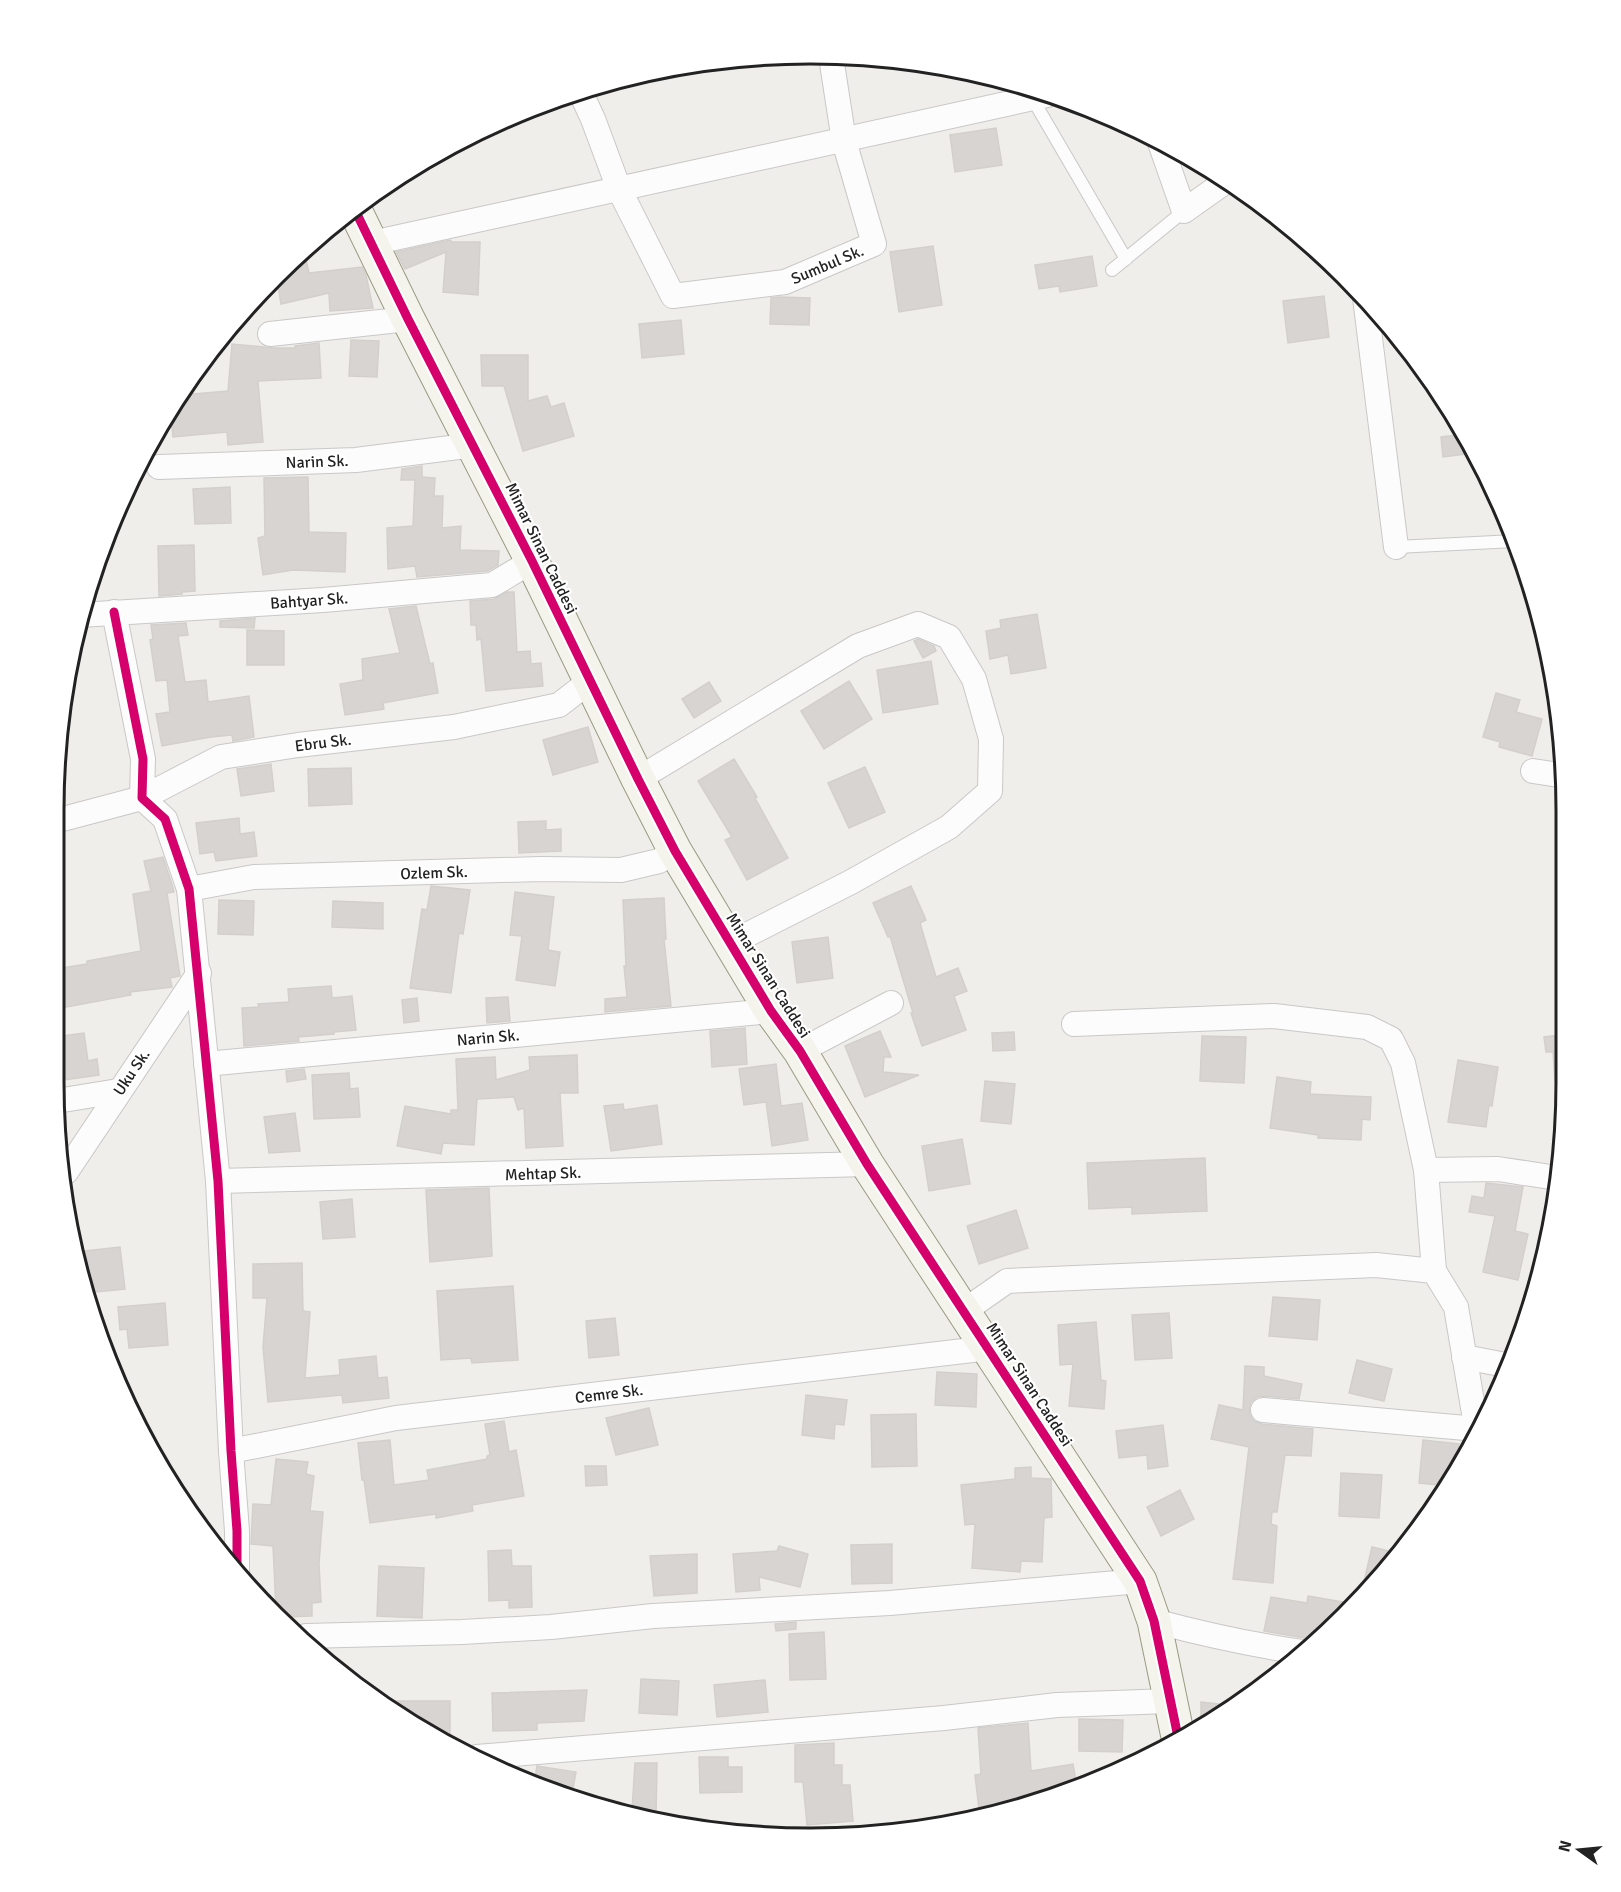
<svg xmlns="http://www.w3.org/2000/svg" width="1621" height="1892" viewBox="0 0 1621 1892" font-family="Signika,sans-serif">
  <rect width="100%" height="100%" fill="#f0eeeb"/>
  <g fill="#d7d4d2" stroke="#d3d0cc" stroke-width="1.5">
    <path d="M996 128 1002 165 955 172 950 135Z"/>
    <path d="M450 240 452 242H480L478 295 443 292 446 252 405 269 396 252Z"/>
    <path d="M933 246 942 305 899 312 890 252Z"/>
    <path d="M304 250 309 273 362 267 366 275 373 308 330 311 329 293 281 304 277 279Z"/>
    <path d="M1092 256 1097 286 1060 292 1059 286 1039 289 1035 265Z"/>
    <path d="M1324 296 1329 337 1288 343 1283 301Z"/>
    <path d="M780 297 810 298 809 325 770 324 771 298Z"/>
    <path d="M681 320 684 354 642 358 639 324Z"/>
    <path d="M351 340 379 341 377 377 349 376Z"/>
    <path d="M319 343 321 378 258 381 263 442 228 445 227 432 173 437 171 414 182 395 228 391 232 344 274 348H295V346Z"/>
    <path d="M481 355H528V401L547 396 551 407 564 403 574 436 523 451 504 386H482Z"/>
    <path d="M1466 434 1475 453 1443 457 1441 437Z"/>
    <path d="M422 466V477L435 478 434 496H443L442 528 461 526 460 550 499 551 498 565 487 571 417 577 415 566 388 569 387 528 413 526 415 480H401L402 469Z"/>
    <path d="M308 477 309 532 346 533 345 572 293 570 263 575 258 538 265 536 264 478Z"/>
    <path d="M230 487 231 523 195 524 193 489Z"/>
    <path d="M194 545 195 591 182 592V594L159 596 158 546Z"/>
    <path d="M507 592H514L517 652 530 651 531 664 541 663 543 686 486 691 481 639 477 640 476 625H471L470 601 494 599Z"/>
    <path d="M416 606 430 664 433 663 438 693 383 703 384 709 345 715 340 684 363 680 362 659 400 653 389 609Z"/>
    <path d="M1037 614 1046 668 1011 674 1008 655 990 659 986 631 1001 628 1000 620Z"/>
    <path d="M255 618 254 628 220 627V621Z"/>
    <path d="M186 623 188 635 178 636 185 682 206 680 208 702 249 696 254 737 233 741 232 735 211 737 162 746 156 714 170 712 167 680 156 681 150 640 153 639 151 625Z"/>
    <path d="M247 630 284 631V665H247Z"/>
    <path d="M918 639 934 646 936 651 923 658 914 641Z"/>
    <path d="M931 661 938 704 883 713 877 670Z"/>
    <path d="M849 681 872 719 824 749 801 711Z"/>
    <path d="M709 682 721 701 694 718 682 699Z"/>
    <path d="M1496 693 1520 700 1516 712 1542 719 1532 756 1499 747 1500 742 1483 737Z"/>
    <path d="M588 727 598 762 553 775 543 740Z"/>
    <path d="M734 759 757 797 755 798 788 858 747 880 725 840 732 837 698 781Z"/>
    <path d="M271 764 274 791 241 796 237 769Z"/>
    <path d="M865 767 885 812 849 828 828 783Z"/>
    <path d="M351 768 352 804 309 806 308 769Z"/>
    <path d="M239 818 240 834 254 832 257 856 216 861 214 852 200 854 196 823Z"/>
    <path d="M546 821V830L561 829V851L519 853 518 822Z"/>
    <path d="M163 857 173 888 174 892 167 893 180 976 170 978 172 987 130 992 131 995 55 1009 56 969 87 964V961L141 951 133 894 151 891 144 861Z"/>
    <path d="M431 886 470 890 463 934 459 933 451 993 410 988 422 909 427 910Z"/>
    <path d="M911 886 926 920 920 923 936 977 958 968 967 991 954 996 966 1030 922 1046 911 1013H913L890 936 888 937 873 903Z"/>
    <path d="M515 892 554 897 548 950 560 952 555 986 516 980 522 936 510 935Z"/>
    <path d="M664 898 666 939H664L671 1006 605 1012V999L627 997 624 966H626L623 900Z"/>
    <path d="M219 900 254 901 253 935 218 934Z"/>
    <path d="M333 901 383 903V929L332 927Z"/>
    <path d="M828 937 833 978 797 983 792 942Z"/>
    <path d="M331 986 332 998 352 996 356 1030 334 1032V1034L298 1037 299 1041 244 1046 242 1008 259 1007 258 1004 289 1002 288 989Z"/>
    <path d="M508 997 510 1021 487 1023 486 998Z"/>
    <path d="M417 998 419 1021 404 1023 402 1000Z"/>
    <path d="M745 1028 747 1064 712 1067 710 1031Z"/>
    <path d="M880 1031 891 1057H884L883 1072 919 1075 865 1097 845 1046Z"/>
    <path d="M1014 1032 1015 1050 993 1051 992 1033Z"/>
    <path d="M84 1033 88 1061 97 1059 99 1075 57 1081 54 1062 55 1037Z"/>
    <path d="M1567 1034V1082H1555L1553 1052H1546L1544 1037Z"/>
    <path d="M1202 1036 1246 1037 1244 1083 1200 1081Z"/>
    <path d="M577 1055 578 1093H560L563 1146 526 1148 524 1108 518 1110 514 1097 477 1099 474 1145 443 1143 441 1154 397 1146 405 1106 451 1114V1110H458L456 1059 495 1057 496 1080 530 1070 529 1057Z"/>
    <path d="M1458 1060 1498 1067 1492 1106 1489 1105 1486 1127 1448 1122Z"/>
    <path d="M776 1064 781 1106 802 1103 808 1140 772 1146 766 1102 744 1105 739 1069Z"/>
    <path d="M304 1069 306 1079 287 1082 286 1071Z"/>
    <path d="M349 1073 350 1089 358 1088 360 1117 314 1119 312 1075Z"/>
    <path d="M1277 1077 1311 1082 1310 1094 1371 1097 1370 1120 1362 1119 1361 1140 1318 1138V1135L1270 1128Z"/>
    <path d="M985 1081 1015 1084 1011 1124 981 1121Z"/>
    <path d="M623 1104 624 1110 657 1105 662 1144 611 1151 604 1106Z"/>
    <path d="M295 1113 300 1151 269 1153 264 1117Z"/>
    <path d="M962 1139 970 1184 929 1191 922 1146Z"/>
    <path d="M1205 1158 1207 1211 1132 1214V1207L1089 1209 1087 1163Z"/>
    <path d="M1486 1183 1523 1187 1515 1231 1528 1234 1518 1280 1483 1272 1495 1216 1469 1212 1472 1196 1484 1198Z"/>
    <path d="M489 1188 492 1256 430 1262 426 1190Z"/>
    <path d="M352 1199 355 1237 323 1239 320 1202Z"/>
    <path d="M1016 1210 1028 1248 979 1264 967 1226Z"/>
    <path d="M120 1247 125 1289 86 1293 83 1273H79L76 1252Z"/>
    <path d="M302 1263 303 1311 310 1312 305 1378 340 1375 339 1360 376 1356 378 1378 387 1377 389 1398 343 1403 342 1395 268 1402 263 1347 267 1298H253V1264Z"/>
    <path d="M513 1286 518 1360 472 1363 471 1358 441 1360 437 1291Z"/>
    <path d="M1273 1297 1320 1300 1317 1340 1269 1336Z"/>
    <path d="M165 1303 168 1345 129 1348 127 1329 120 1330 118 1307Z"/>
    <path d="M1169 1313 1172 1358 1135 1360 1132 1315Z"/>
    <path d="M615 1318 619 1355 589 1358 586 1321Z"/>
    <path d="M1096 1322 1101 1380 1106 1381 1104 1409 1069 1406 1073 1364 1060 1365 1058 1325Z"/>
    <path d="M1357 1360 1392 1369 1384 1401 1349 1393Z"/>
    <path d="M1245 1366 1264 1367V1376L1302 1384 1299 1399 1264 1396 1257 1397 1251 1402 1249 1409 1250 1416 1254 1421 1262 1424 1313 1429 1311 1456 1285 1455 1277 1512H1272L1271 1524 1277 1526 1273 1583 1233 1579 1249 1447 1211 1439 1219 1405 1243 1410Z"/>
    <path d="M937 1372 977 1374 976 1407 935 1405Z"/>
    <path d="M806 1395 847 1400 844 1425 835 1424 834 1439 802 1435Z"/>
    <path d="M649 1408 658 1445 616 1455 606 1418Z"/>
    <path d="M916 1414 917 1466 872 1467 871 1415Z"/>
    <path d="M504 1421 509 1452 516 1450 524 1496 472 1505 473 1511 436 1518V1514L370 1523 364 1480H362L358 1443 390 1440 394 1485 429 1480 427 1470 487 1459V1456L490 1455 485 1424Z"/>
    <path d="M1163 1425 1168 1466 1148 1469 1147 1455 1119 1458 1116 1431Z"/>
    <path d="M1423 1440 1459 1444 1457 1469 1448 1486 1419 1483Z"/>
    <path d="M276 1459 308 1462 306 1474 314 1476 310 1511 323 1512 319 1564 321 1602 312 1603V1616L284 1617 276 1610 273 1546 251 1544 253 1504 271 1505Z"/>
    <path d="M585 1466H606L607 1485 586 1486Z"/>
    <path d="M1031 1467V1478L1051 1479 1052 1517 1044 1518 1042 1562 1021 1561 1020 1572 972 1568 975 1524 965 1525 961 1485 1015 1479V1468Z"/>
    <path d="M1341 1473 1382 1475 1379 1518 1339 1516Z"/>
    <path d="M1180 1490 1194 1519 1161 1536 1147 1507Z"/>
    <path d="M892 1544V1583L852 1584 851 1545Z"/>
    <path d="M779 1546 808 1554 800 1587 759 1577 760 1590 736 1592 733 1554 777 1551Z"/>
    <path d="M1372 1547 1397 1553 1360 1599Z"/>
    <path d="M511 1550 512 1566H531L532 1607 509 1608V1600L489 1601 488 1551Z"/>
    <path d="M697 1554V1593L654 1596 650 1556Z"/>
    <path d="M379 1566 424 1568 422 1618 377 1616Z"/>
    <path d="M1308 1596 1355 1604 1345 1617 1315 1642 1304 1638 1264 1631 1271 1597 1307 1603Z"/>
    <path d="M796 1622V1629L776 1631 775 1624Z"/>
    <path d="M824 1632 826 1679 790 1680 789 1634Z"/>
    <path d="M641 1679 679 1681 677 1715 639 1713Z"/>
    <path d="M765 1680 768 1712 717 1717 714 1685Z"/>
    <path d="M587 1690 584 1721 537 1723V1730L493 1731 492 1693Z"/>
    <path d="M379 1701H450V1742L390 1710Z"/>
    <path d="M1201 1702 1236 1706 1201 1725Z"/>
    <path d="M1079 1719 1123 1720 1122 1752 1079 1751Z"/>
    <path d="M1028 1723 1031 1771 1073 1764 1077 1787 1054 1798 1019 1805 979 1809 975 1775 981 1774 978 1728Z"/>
    <path d="M834 1743V1765H842V1785H850L853 1821 807 1825 803 1782H795V1745Z"/>
    <path d="M699 1757H728V1767H742V1792L700 1793Z"/>
    <path d="M635 1763H657L656 1817 632 1810Z"/>
    <path d="M537 1766 576 1772 572 1794 534 1784Z"/>
  </g>
  <g fill="none" stroke-linecap="round" stroke-linejoin="round">
    <defs>
      <g id="lane">
        <path d="M1032 98 1126 259"/>
        <path d="M1112 270 1184 211"/>
        <path d="M1396 547 1515 541"/>
      </g>
      <g id="street">
        <path d="M580 91 593 119 619 189 673 296 785 282 874 244 844 141 831 57"/>
        <path d="M1159 140 1184 211 1225 182"/>
        <path d="M372 243 1047 95"/>
        <path d="M1365 298 1396 547"/>
        <path d="M270 334 408 319"/>
        <path d="M159 467 356 460 474 445"/>
        <path d="M114 612 143 759 142 798 165 819 189 889 218 1181 231 1451 237 1531V1573"/>
        <path d="M80 615 323 600 492 585 532 561"/>
        <path d="M1533 771 1565 776"/>
        <path d="M638 779 858 646 918 624 949 637 974 679 991 739 990 791 949 827 851 882 731 943"/>
        <path d="M59 820 142 798 221 757 298 745 454 727 559 705 590 681"/>
        <path d="M189 889 254 877 541 869 621 870 659 861 675 851"/>
        <path d="M1074 1024 1274 1016 1367 1027 1391 1039 1403 1063 1426 1170 1434 1271"/>
        <path d="M800 1051 891 1003"/>
        <path d="M206 1064 771 1011"/>
        <path d="M57 1101 118 1091"/>
        <path d="M1426 1170 1498 1169 1557 1178"/>
        <path d="M66 1172 199 973"/>
        <path d="M218 1181 867 1164"/>
        <path d="M964 1311 1007 1281 1376 1265 1434 1271 1456 1307 1477 1431"/>
        <path d="M1464 1357 1511 1366"/>
        <path d="M1263 1410 1477 1429"/>
        <path d="M231 1451 396 1418 989 1348"/>
        <path d="M1154 1621C1203 1634 1252 1645 1302 1652"/>
        <path d="M306 1636 462 1632 551 1627 653 1616 890 1603 1140 1581"/>
        <path d="M477 1757 944 1718 1057 1705 1170 1701"/>
      </g>
      <path id="secondary" d="M355 210 408 319 532 561 638 779 675 851 771 1011 800 1051 867 1164 1140 1581 1154 1621 1178 1737"/>
    </defs>
    <use href="#lane" stroke="#c9c8c7" stroke-width="14"/>
    <use href="#street" stroke="#c9c8c7" stroke-width="26"/>
    <use href="#secondary" stroke="#999a82" stroke-width="35"/>
    <use href="#lane" stroke="#fdfcfc" stroke-width="12"/>
    <use href="#street" stroke="#fdfcfc" stroke-width="24"/>
    <use href="#secondary" stroke="#f4f4ed" stroke-width="33"/>
    <defs>
      <g id="cycleway">
        <path d="M355 210 408 319 532 561 638 779 675 851 771 1011 800 1051 867 1164 1140 1581 1154 1621 1178 1737"/>
        <path d="M114 612 143 759 142 798 165 819 189 889 218 1181 231 1451 237 1531V1573"/>
      </g>
    </defs>
    <use href="#cycleway" stroke="#fff" stroke-width="13"/>
    <use href="#cycleway" stroke="#d6006c" stroke-width="9"/>
  </g>
  <g text-anchor="middle" stroke-width="4.5" stroke-linejoin="round" paint-order="stroke">
    <g font-size="16" fill="#222" stroke="#fff">
      <text transform="translate(827 264) rotate(-23)" y="6">Sumbul Sk.</text>
      <text transform="translate(317 461) rotate(-2)" y="6">Narin Sk.</text>
      <text transform="translate(542 548) rotate(64)" y="6">Mimar Sinan Caddesi</text>
      <text transform="translate(309 600) rotate(-4)" y="6">Bahtyar Sk.</text>
      <text transform="translate(323 742) rotate(-7)" y="6">Ebru Sk.</text>
      <text transform="translate(434 872) rotate(-2)" y="6">Ozlem Sk.</text>
      <text transform="translate(769 975) rotate(58)" y="6">Mimar Sinan Caddesi</text>
      <text transform="translate(488 1037) rotate(-5)" y="6">Narin Sk.</text>
      <text transform="translate(131 1072) rotate(-56)" y="6">Uku Sk.</text>
      <text transform="translate(543 1173) rotate(-2)" y="6">Mehtap Sk.</text>
      <text transform="translate(1030 1384) rotate(57)" y="6">Mimar Sinan Caddesi</text>
      <text transform="translate(609 1393) rotate(-7)" y="6">Cemre Sk.</text>
    </g>
  </g>
  <path d="M0 0H1621V1892H0ZM810 64H810A746 746 0 0 1 1556 810V1082A746 746 0 0 1 810 1828H810A746 746 0 0 1 64 1082V810A746 746 0 0 1 810 64Z" fill="#fff" fill-rule="evenodd"/>
  <path fill="none" stroke="#222" stroke-width="3" d="M810 64H810A746 746 0 0 1 1556 810V1082A746 746 0 0 1 810 1828H810A746 746 0 0 1 64 1082V810A746 746 0 0 1 810 64Z"/>
  <g transform="translate(1579 1850) rotate(285)" stroke="#ffffff" stroke-width="4.5" paint-order="stroke">
  <path d="M0-4.5L10 22L0 15L-10 22Z" fill="#222222"/>
  <text y="-9" font-size="16" font-weight="bold" text-anchor="middle" fill="#222222">N</text>
  </g>
</svg>
